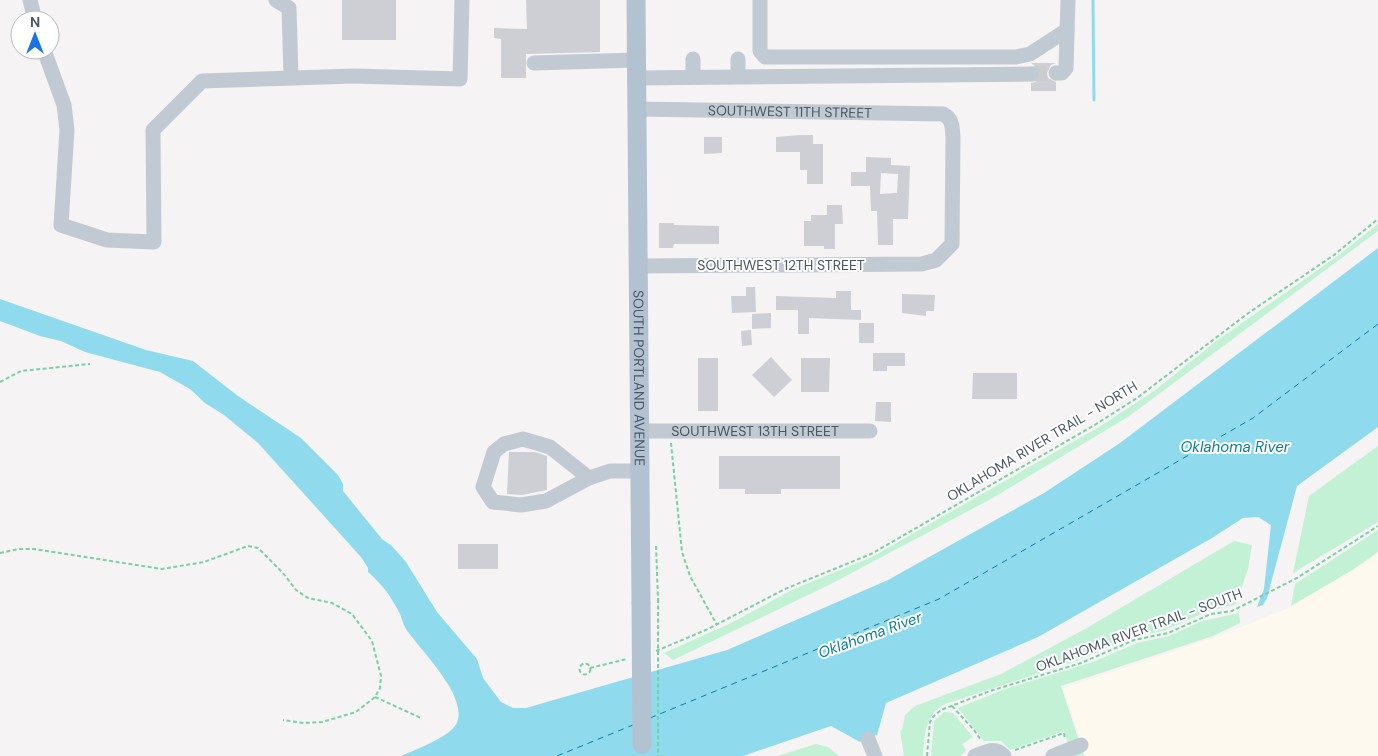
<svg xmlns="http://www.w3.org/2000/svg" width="1378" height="756" viewBox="0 0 1378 756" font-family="'DM Sans',sans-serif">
  <rect width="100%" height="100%" fill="#f5f3f3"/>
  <path fill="#fdf9ef" d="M1378 552V756H1086L1063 688 1213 638 1286 609 1354 569Z"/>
  <g fill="#c3f1d5">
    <path d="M1378 224V231L1128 417 989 500 829 585 673 660 664 653 731 623 794 589 872 557 1099 427 1154 391 1219 339 1335 258Z"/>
    <path d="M1378 446V522L1293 573 1309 496Z"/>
    <path d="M1378 530V552L1354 569 1291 606 1295 584Z"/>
    <path d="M1234 541 1252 545 1248 569 1236 604 1206 612 1163 631 1133 637 1079 660 945 704C924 716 925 734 923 756H904L900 731 902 730 905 715 915 706 1001 674 1085 629Z"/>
    <path d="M1239 613 1240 623 1213 636 1061 686 1084 756H1072L1064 731 1010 750 1001 741H984L958 708 1005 689 1093 662 1137 643 1169 636 1202 621Z"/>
    <path d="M944 712 953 713 973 737 962 744 966 750 961 756H931L934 721Z"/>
    <path d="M816 744 828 747 839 756H777Z"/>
  </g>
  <path fill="#90daee" d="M1378 248V427L1297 486 1267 598 1263 605 1257 607 1264 589 1271 525 1258 517 1243 518 1212 538 1038 637 886 703 877 735 860 742 831 726 743 756H401C415 750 446 738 455 726 473 700 419 649 406 629 403 624 402 619 400 614 392 598 382 584 368 572V568L361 557 258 443 224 415 205 403 190 389 160 372 85 352 61 341 40 336 0 321V299L146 350 193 361 238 396 301 438 338 475 343 484V491L382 539 392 546 406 562 437 612 477 659 483 678 501 702 513 708H526L727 650 888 580 1044 493 1120 443Z"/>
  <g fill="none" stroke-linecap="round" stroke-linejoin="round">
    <path stroke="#90daee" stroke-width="3" d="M1093 0 1094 100"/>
    <g stroke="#0c7c9b" stroke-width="1" stroke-dasharray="6 5" stroke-linecap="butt">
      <path d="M650 718 939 599 1253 418 1378 324"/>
      <path d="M557 756 633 725"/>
    </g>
  </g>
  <g fill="#cdcfd5" fill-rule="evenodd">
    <rect x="342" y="0" width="54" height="40"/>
    <path d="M526 0H600V52L526 54V78H501V39L494 38V28L527 29Z"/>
    <path d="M1031 63H1056L1051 65 1047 73 1048 78 1056 82V91H1031V83L1036 82 1040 74 1039 69Z"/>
    <path d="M800 135H813V144H823V184H807V170H800V152H776V137Z"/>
    <path d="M704 137H722V153L704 154Z"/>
    <path d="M866 157 891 158V165L910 166 908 219H893V245H878L877 211H871L870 186H851V172H866ZM881 173 898 174 897 193 880 194Z"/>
    <path d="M827 205H842L843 224H835V249H824V246H804V221H811V215H827Z"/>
    <path d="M659 223H674V225L719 226V244H674L673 248H659Z"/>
    <path d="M746 287H755L756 312 732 313 731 296H746Z"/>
    <path d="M836 291H851V310H861V320L809 318V334H798V310H776V296L836 298Z"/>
    <path d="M902 294 935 295 934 311H926V316L902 313Z"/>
    <path d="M771 313V328L752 329V314Z"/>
    <rect x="859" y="323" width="15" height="20"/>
    <path d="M751 330 752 345 742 346 741 331Z"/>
    <path d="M873 353H905V366H887V371H873Z"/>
    <path d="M771 357 792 380 774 397 752 375Z"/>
    <rect x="698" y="358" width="20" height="53"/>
    <path d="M801 358H830L829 392H801Z"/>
    <path d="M973 373H1017V399H972Z"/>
    <path d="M876 402H891V422L875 421Z"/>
    <path d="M509 452H535L547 456V490L522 495 507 494Z"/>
    <path d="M719 456H840V489H781V494H745V489H719Z"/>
    <rect x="458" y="544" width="40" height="25"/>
  </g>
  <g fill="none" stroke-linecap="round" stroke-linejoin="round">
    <path stroke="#caccce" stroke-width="15" stroke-dasharray="15 8" stroke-linecap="butt" d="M1031 74 1056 73"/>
    <g stroke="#7ad0a6" stroke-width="2" stroke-dasharray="4 2.5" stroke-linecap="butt">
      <path d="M0 382 21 371 90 364"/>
      <path d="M671 443 682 552 690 576 717 625"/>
      <path d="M656 546 658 599"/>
      <path d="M0 553 19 549H34L162 569 204 562 248 546 258 548 283 573 296 590 308 598 332 603 352 614 372 641 381 676 380 688 375 697 356 712 322 722 303 723 283 720"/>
      <path d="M656 651 708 629 785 589 871 554 1093 426 1137 398 1247 314 1334 255 1378 219"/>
      <circle cx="585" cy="669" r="5.5"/>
      <path d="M590 668 627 659"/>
      <path d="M375 697 421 718"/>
      <path d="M952 706 974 730 981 740"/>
      <path d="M1015 750 1064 733 1065 739"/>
      <path d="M927 756 930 722 933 717 941 710 990 691 1081 663 1134 640 1168 633 1211 614 1232 611 1297 578 1378 526"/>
    </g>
    <g stroke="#c1cad2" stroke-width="15">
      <path d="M30 0 35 20"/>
      <path d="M276 0 289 8 291 77"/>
      <path d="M760 0V51L765 57H1016L1030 54 1067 30"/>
      <path d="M44 50 64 105 67 130 61 225 107 240 154 242 153 130 202 81 354 76 460 79 462 0"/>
      <path d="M693 59V76"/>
      <path d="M738 59V76"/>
      <path d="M534 63 636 60"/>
      <path d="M1056 73H1062L1066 68 1068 0"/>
      <path d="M636 78 1031 74"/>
      <path id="s1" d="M636 109 943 114C953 119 952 127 953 137L952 244 936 260 922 264 640 266"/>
      <path id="s2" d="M640 431H870"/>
      <path d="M589 478 550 447 523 439 504 444 494 452 483 487 493 502 521 505 546 501 589 478 610 471H640"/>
      <path d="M868 739 875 756"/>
      <path d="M975 756C986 752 995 746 1004 756"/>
      <path d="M1053 756 1081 745"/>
    </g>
    <path stroke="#b3c2d1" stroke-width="19" id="s3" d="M636 0 641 603"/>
    <path stroke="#7ad0a6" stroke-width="2" stroke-dasharray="4 2.5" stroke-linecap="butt" d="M658 599V756"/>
    <path stroke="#b3c2d1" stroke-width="19" d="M641 603 642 744"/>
  </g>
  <g text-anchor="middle" stroke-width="4" stroke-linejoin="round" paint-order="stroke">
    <g font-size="14" fill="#4a5661" stroke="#fff">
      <text dy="5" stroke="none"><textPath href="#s1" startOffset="154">SOUTHWEST 11TH STREET</textPath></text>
      <text x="781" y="270">SOUTHWEST 12TH STREET</text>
      <text dy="5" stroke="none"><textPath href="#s3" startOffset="378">SOUTH PORTLAND AVENUE</textPath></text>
      <text dy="5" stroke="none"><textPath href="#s2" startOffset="115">SOUTHWEST 13TH STREET</textPath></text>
      <text transform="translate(1042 441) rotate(-31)" y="5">OKLAHOMA RIVER TRAIL - NORTH</text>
      <text transform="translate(1139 630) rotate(-20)" y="5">OKLAHOMA RIVER TRAIL - SOUTH</text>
    </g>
    <g font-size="15" font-style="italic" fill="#0c7c9b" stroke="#fff">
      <text x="1235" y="452">Oklahoma River</text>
      <text transform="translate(870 635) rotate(-20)" y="5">Oklahoma River</text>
    </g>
  </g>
  <g transform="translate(35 35)"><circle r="24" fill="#ffffff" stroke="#b7bbc0"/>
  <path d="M0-4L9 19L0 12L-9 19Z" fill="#1a73e8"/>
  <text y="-8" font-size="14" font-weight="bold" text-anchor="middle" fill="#4a5661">N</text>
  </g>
</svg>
